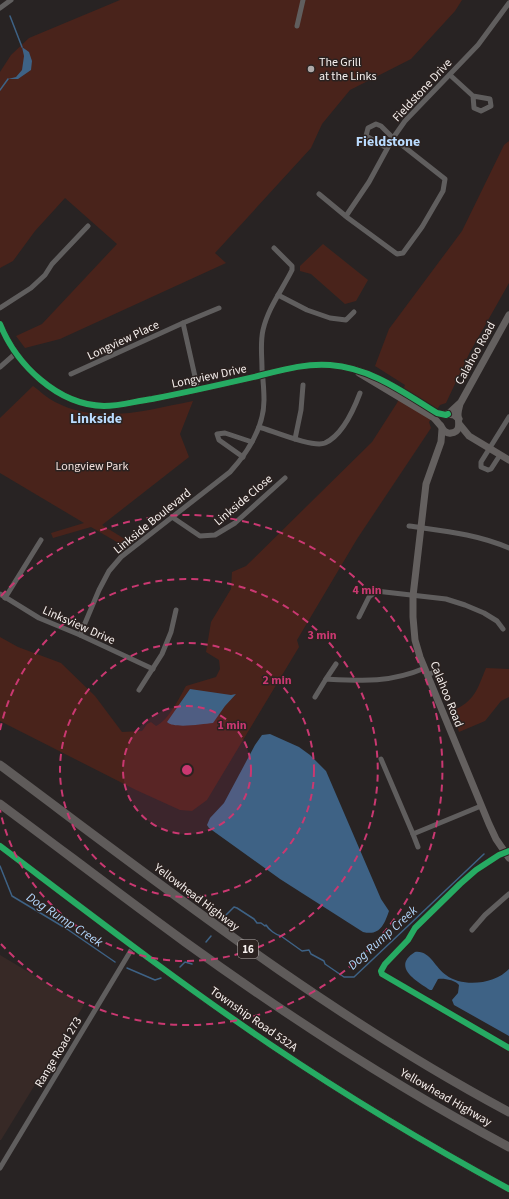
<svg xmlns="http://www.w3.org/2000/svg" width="509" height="1199" viewBox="0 0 509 1199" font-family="'Source Sans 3',sans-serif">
  <rect width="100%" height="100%" fill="#282323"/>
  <path fill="#372926" d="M0 955 84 1005 1 1140H0Z"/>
  <g fill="#49231b">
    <path d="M120 0H462L455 11 411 59 350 90 322 124 311 148 215 253 226 263 60 339 25 348 16 336 42 324 117 244 65 198 35 231 13 261 0 268V72L11 55 29 38Z"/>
    <path d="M509 141V283L470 352 446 403 440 405 429 422 431 428 357 539 297 640 299 647 207 800 192 811 180 810 136 790 0 721V637L18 647 61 663 95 696 122 732 142 731 147 724 151 722 156 726C169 720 179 698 186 686L216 677 220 669 219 660 206 652 211 622 231 589 232 572 246 566 372 442 397 403 405 385 375 366 389 329 462 231 504 145Z"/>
    <path d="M323 244 368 280 356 301 345 304 311 274 300 271V266Z"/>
    <path d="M33 386C40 391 47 398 55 402 99 425 147 410 193 401L180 434 189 457 102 525 128 541 122 545 91 527 53 538 51 533 84 523 0 473V418Z"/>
    <path d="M486 668 509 669V697L501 701 485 721 459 732 452 711C475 701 477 690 486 668Z"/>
  </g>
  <g fill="#3e6285">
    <path d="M22 47 29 52 32 61 31 70 18 79H8L16 77 22 70 24 56Z"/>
    <path d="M190 689 231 695 236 694 225 706 213 723C202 724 174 729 167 722Z"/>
    <path d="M270 734 299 747 310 755 326 771 381 899 389 911C384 925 380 936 363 932L280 879 209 828 207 825 210 818 224 803 255 745 262 735Z"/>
    <path d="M415 952C430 950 435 968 446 975 463 988 495 984 509 969V1036L454 1005 452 1000 458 993 459 985C455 980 444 978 438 979L432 990H430C417 981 391 967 415 952Z"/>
  </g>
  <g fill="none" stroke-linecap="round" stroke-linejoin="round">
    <g stroke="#3e6285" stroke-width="1.5">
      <path d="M10 16 22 47"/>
      <path d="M0 90 8 79"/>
      <path d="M0 866 12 896 67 929 115 962"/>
      <path d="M224 917 234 907 237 908 254 919 257 923H261L265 926 266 925C269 930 276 935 281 936L302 951 309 950 311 954 324 961 325 964 344 977H354L484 854"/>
      <path d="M206 942 211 936"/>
      <path d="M180 967 185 962 192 964"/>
      <path d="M127 968 155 980 161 978"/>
    </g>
    <g stroke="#605e5e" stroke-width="5">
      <path d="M0 8 11 0"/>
      <path d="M297 26 303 0"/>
      <path d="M450 75 473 96 490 99 491 106 481 111 474 108 473 96"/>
      <path d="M319 194 348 218 397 254 403 253 422 227 443 191 445 179 393 138 381 126 376 124 368 128 366 136 387 148"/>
      <path d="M346 216 369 182 393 138 405 121 478 45 509 3"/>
      <path d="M278 295 307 310 330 318 346 320 354 312"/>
      <path d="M0 308 31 288 45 275 52 264 88 226"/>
      <path d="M183 323 198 390"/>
      <path d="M0 367 16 353"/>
      <path d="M71 374 183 323 219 308"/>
      <path d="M259 427C273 431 313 448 325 443 343 435 354 409 360 393"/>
      <path d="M295 439 301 410 303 385"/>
      <path d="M500 455 491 469 488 470 481 467V462L509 417"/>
      <path d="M243 457 219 440 217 434 225 433 252 442"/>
      <path d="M172 517 200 536 215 535 235 523 285 478"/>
      <path d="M409 526C444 531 477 534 509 548"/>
      <path d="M0 594 39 618 80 635 153 669"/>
      <path d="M5 598 41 540"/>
      <path d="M359 617 369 597 376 591 446 599 465 605 484 613 497 621 503 629"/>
      <path d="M80 635 99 590 109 571 121 557 230 472C248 452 264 428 264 400 264 390 263 379 262 369 262 356 260 343 263 330 268 308 282 290 292 270V266L274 248"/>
      <path d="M427 675 437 671"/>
      <path d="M326 679 336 664"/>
      <path d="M139 690 162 654 171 632 176 610"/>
      <path d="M315 697 326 679C362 681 390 683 425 668"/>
      <path d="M381 759 413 834 481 806"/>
      <path d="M413 834 418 847"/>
      <path d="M472 930 485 915 509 894"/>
      <path d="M0 1168 133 947"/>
    </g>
    <g stroke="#64605f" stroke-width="7">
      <path d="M0 324C16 364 57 405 104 406 120 406 136 401 152 399 188 392 223 384 258 376 282 370 306 363 330 365 371 368 403 392 437 413L446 415"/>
      <path d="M359 373 434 418 440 425"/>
      <path d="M447 414 454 415 459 419"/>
      <path d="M448 414 461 402 509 315"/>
      <path d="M460 425 469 436 509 460"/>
      <path d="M441 426C443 430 446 434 451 433 462 432 458 421 458 414 458 411 459 408 460 404"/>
      <path d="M442 429 441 442 426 484 413 596V617L415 640 420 657 489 824 496 839 509 858"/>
      <path d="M0 846C90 914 178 982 271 1045 348 1097 428 1145 509 1189"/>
    </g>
    <g stroke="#5f5b5a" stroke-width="9">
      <path d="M0 765C165 888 327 1015 509 1112"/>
      <path d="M0 804C62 850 123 897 185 942 289 1017 396 1087 509 1147"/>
    </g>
    <defs>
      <g id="cycleway">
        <path d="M0 324C16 364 57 405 104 406 120 406 136 401 152 399 188 392 223 384 258 376 282 370 306 363 330 365 371 368 403 392 437 413L446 415 448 414"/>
        <path d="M0 846C90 914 178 982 271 1045 348 1097 428 1145 509 1189"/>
        <path d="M509 851 499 855 476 870 460 884 415 928 408 940 385 964 381 971 382 974 509 1048"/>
      </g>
    </defs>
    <use href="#cycleway" stroke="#2b2220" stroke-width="8"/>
    <use href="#cycleway" stroke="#26ab63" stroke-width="6"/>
  </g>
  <circle cx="187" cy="770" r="64" fill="#ca3871" fill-opacity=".12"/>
  <g fill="none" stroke="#ca3871" stroke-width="2" stroke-dasharray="7 5">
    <circle cx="187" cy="770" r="64"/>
    <circle cx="187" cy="770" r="127"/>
    <path d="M0 730A191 191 0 1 1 0 810"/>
    <path d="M1 596A255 255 0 1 1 1 944"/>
  </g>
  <circle fill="#aea8a7" stroke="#2b2220" stroke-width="1.5" cx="311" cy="69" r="4"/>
  <g text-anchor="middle" stroke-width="3" stroke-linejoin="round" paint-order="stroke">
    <rect fill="#2b2220" stroke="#b9b2b0" stroke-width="1" x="238" y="940" width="20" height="18" rx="3"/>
    <g font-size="11" font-weight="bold" fill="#f6f0ee">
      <text x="248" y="953">16</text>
    </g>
    <g font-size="12" fill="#f6f0ee" stroke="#2b2220" text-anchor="start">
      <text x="319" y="66">The Grill<tspan x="319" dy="14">at the Links</tspan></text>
    </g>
    <g font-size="12" fill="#f6f0ee" stroke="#2b2220">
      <text transform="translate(422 90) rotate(-47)" y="4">Fieldstone Drive</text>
      <text transform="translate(123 340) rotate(-25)" y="4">Longview Place</text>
      <text transform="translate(475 353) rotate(-61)" y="4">Calahoo Road</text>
      <text transform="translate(209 376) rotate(-12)" y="4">Longview Drive</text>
      <text transform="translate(243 500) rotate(-40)" y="4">Linkside Close</text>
      <text transform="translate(152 521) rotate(-39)" y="4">Linkside Boulevard</text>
      <text transform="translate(79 625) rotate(24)" y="4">Linksview Drive</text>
      <text transform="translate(447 694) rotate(68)" y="4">Calahoo Road</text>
      <text transform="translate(197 897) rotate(37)" y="4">Yellowhead Highway</text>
      <text transform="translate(254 1019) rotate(35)" y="4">Township Road 532A</text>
      <text transform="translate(58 1052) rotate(-59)" y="4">Range Road 273</text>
      <text transform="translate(446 1097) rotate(30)" y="4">Yellowhead Highway</text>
    </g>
    <g font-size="12" fill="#f2dfdb" stroke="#2b2220">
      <text x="92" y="470">Longview Park</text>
    </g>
    <g font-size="13" font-style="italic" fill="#b1d5fa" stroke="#2b2220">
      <text transform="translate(65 919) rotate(33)" y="5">Dog Rump Creek</text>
      <text transform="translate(382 937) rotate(-42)" y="5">Dog Rump Creek</text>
    </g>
    <g font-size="14" font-weight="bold" fill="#badcff" stroke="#2b2220">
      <text x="388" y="146">Fieldstone</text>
      <text x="96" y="423">Linkside</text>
    </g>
  </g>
  <circle cx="187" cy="770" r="6" fill="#ca3871" stroke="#2b2220" stroke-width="2"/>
  <g font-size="12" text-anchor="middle" font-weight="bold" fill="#ca3871" stroke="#2b2220" stroke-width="3" stroke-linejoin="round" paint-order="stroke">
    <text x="367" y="594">4 min</text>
    <text x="322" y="639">3 min</text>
    <text x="277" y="684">2 min</text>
    <text x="232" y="729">1 min</text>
  </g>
</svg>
